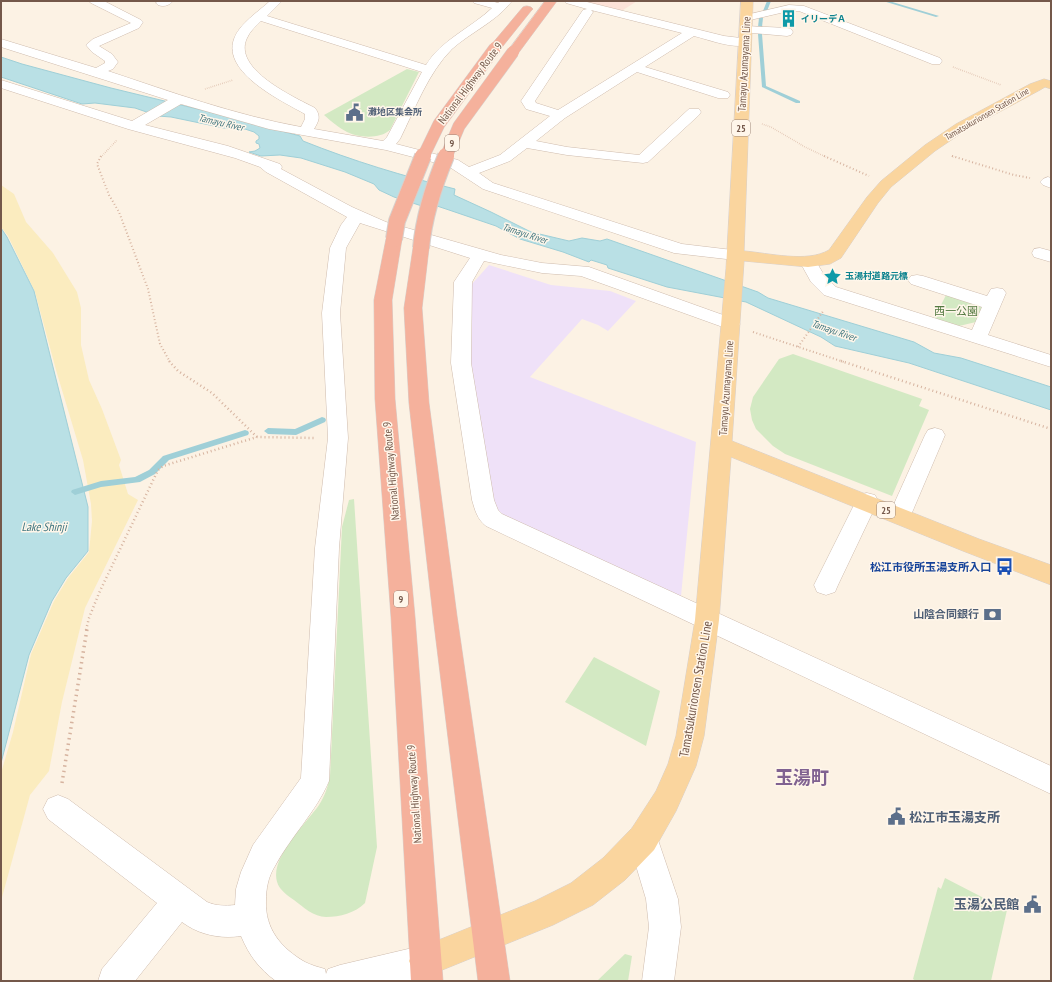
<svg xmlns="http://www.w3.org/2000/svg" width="1052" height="982" viewBox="0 0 1052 982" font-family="'PT Sans Narrow','Noto Sans JP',sans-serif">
  <rect width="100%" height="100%" fill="#fcf2e4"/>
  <path fill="#fce2d8" d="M582 1H637L620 12Z"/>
  <path fill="#efe1f8" d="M489 265 551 285 610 291 636 301 608 331 598 325 582 319 530 377 696 442 681 596 492 513 467 359 463 294Z"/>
  <g fill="#d3e9c3">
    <path d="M407 69 419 72 390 130C380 139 359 138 347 132 339 128 331 121 324 115Z"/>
    <path d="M947 293 979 303 982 307 976 322 959 326 934 319Z"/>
    <path d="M793 354 922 399 919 406 929 410 892 496 785 454 773 446 756 429 752 420 750 409 753 397 779 359Z"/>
    <path d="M354 499 377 847 365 903C355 913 340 917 326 917 314 917 303 907 294 900 289 897 284 893 280 888 263 863 306 824 319 805 325 796 328 786 330 776L342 527 349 500Z"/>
    <path d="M594 657 660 691 646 746 565 702Z"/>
    <path d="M945 878 1007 910 991 981H916L913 979 938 887 941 889Z"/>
    <path d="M625 954 632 956 628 981H597Z"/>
  </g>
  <path fill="#fbecbf" d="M1 185 14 194 26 222 53 253 77 292 81 308V345L89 380 102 409 118 452 121 460 119 465 128 494 138 500 85 608 62 702 49 771 30 795 1 901V773L13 732 31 654 54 601 68 578 89 552 92 521 91 504 83 460 56 370 35 292 8 236 1 227Z"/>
  <g fill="#b9e0e5" stroke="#9fcfd7">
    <path d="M1 57 22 64 111 88 218 114 300 136 303 141C353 161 403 176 455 189L454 195 491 212 531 232 569 241 582 238 600 241 607 239 758 292 768 298 914 342 934 353 961 358 1051 387V410L909 363 835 346 821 337 746 302 667 287 608 268 607 265 591 260 589 262 563 252 520 239 496 226 449 210 434 205 425 207 394 197 379 190 374 184 345 172 301 158 280 155 261 156 249 152 255 151 260 148 259 144 256 143V141L259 139V136L254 132 245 129 224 128 171 117 158 116 135 108 95 103 82 104 1 77Z"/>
    <path d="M1 228 7 237 34 291 88 507V551L66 578 52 601 29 655 1 763Z"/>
  </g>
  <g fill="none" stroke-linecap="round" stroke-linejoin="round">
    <g fill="#9fcfd7" fill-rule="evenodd">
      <path d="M767 1H771L767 11 765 12 763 11Z"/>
      <path d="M883 1H889L939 16 936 17Z"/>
      <path d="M761 17 763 18 762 27 760 28 758 27 759 18Z"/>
      <path d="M760 33 762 34 766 86 800 101V103H796L762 87 758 34Z"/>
      <path d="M322 417 325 418 326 420 325 422 296 435 268 434 264 431 268 428 295 429Z"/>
      <path d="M245 430 248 431 249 433 248 435 169 460 155 474 140 482 101 487 75 495 71 492 72 490 101 481 135 477 149 470 163 456Z"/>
    </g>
    <defs>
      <g id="minor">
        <path d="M89 1H104L141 20 143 22 139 28 99 46 112 54 118 62 113 69 108 71C171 92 235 115 301 127L305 119V114C282 101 222 73 234 39 239 24 258 12 270 1H282L267 16 426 65C441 40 471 28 492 8L474 3 472 1H491L498 3 500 1H512C496 22 471 32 452 49 428 73 415 109 400 139L396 144 458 160 469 167 500 155 550 116 526 109 521 101 583 10 587 9 566 3 564 1H583L724 36 749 39 751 42 749 45C732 49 710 40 694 36L645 67 728 92 730 95 728 98H718L637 72 565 118 536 141 567 147 639 155 689 109H699L701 112 699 115 648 162 643 163 567 155 527 148 510 161 479 173 493 183 682 244 741 251 743 255 741 259 735 260 674 253 483 189 448 166 386 150 269 129 181 104 145 125 228 146 280 164 282 167 281 169 352 207 386 222 501 255 542 263 589 267 737 320 740 324 737 328 731 330 581 276 542 273 484 261 472 282 471 363 494 500 498 510 502 514 1051 766V794L486 526C477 519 475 510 472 500L451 363 454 282 470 258 360 223 346 248 340 313 348 438 339 548 329 781C316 812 291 836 275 866 268 877 266 889 266 901 265 929 281 948 305 962 311 965 318 967 325 969L326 974 328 969 340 965 425 945 436 950 441 961 436 972 409 981H276C259 969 249 955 241 936 221 939 199 935 182 922L135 981H98L102 969 157 903 48 819 43 809 48 799 58 795 68 799 207 902C216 906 225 906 235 905L236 889 241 872 253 845 301 778 315 548 328 438 322 313 330 248 341 225 347 217 266 172 260 167 235 158 128 129 1 88V80L132 121 168 100 1 47V39L96 68 105 63V61L92 52 86 45 93 39 131 23 91 3ZM591 10 682 33 558 110 536 103 535 101 593 12ZM261 21 422 72 387 137 383 141 314 129C319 121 321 116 315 108 294 97 232 69 247 38 250 31 256 26 261 21Z"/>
        <path d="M158 1H173C169 6 163 7 158 5L156 3Z"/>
        <path d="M789 5 804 6 940 58 942 61 940 64H932L799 11H789L746 21 742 20 740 18 742 16Z"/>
        <path d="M746 26 787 28 791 29 793 32 791 35 787 36 742 32 740 30 742 28Z"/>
        <path d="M1048 177 1051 178V188L1043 185 1040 182 1043 179Z"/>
        <path d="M1040 248 1051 251V262L1034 257 1032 253 1034 249Z"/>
        <path d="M808 257 814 258 824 275 836 287 972 330 982 307 911 284 908 280 911 276 917 275 923 276 987 296 991 289 997 288 1003 289 1006 293 988 335 1051 355V367L824 295 811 282 800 262 802 258Z"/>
        <path d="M935 428 942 430 945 435 911 515 908 521 900 524 892 521 889 515 925 435 928 430Z"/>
        <path d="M867 493 875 495 878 501 838 585 835 592 826 595 817 592 814 585 859 495Z"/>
        <path d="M643 824 654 828 678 899 681 927 674 981H642L649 927 646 899 628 839 632 828Z"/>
      </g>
      <path id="major" d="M741 1H753L744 251C769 253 807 263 829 250L867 197 881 181 925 145 956 124 1030 84 1044 79 1051 81V89L1045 87 1040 90 966 130 935 151 891 187 878 203 841 258 830 264 808 267 744 261 732 441 979 539 1051 565V585L963 551 731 457 719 620 704 736 696 766 676 811 654 850 625 880 593 905 553 925 425 977 414 972 409 961 414 950 535 901 571 883 603 858 632 828 656 791 668 764 676 736 695 620 726 269Z"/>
      <g id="highway">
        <path d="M545 1H557L517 55H509L507 52Z"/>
        <path d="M527 6 531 7 533 9 531 11 499 51H491L489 48 491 45 523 7Z"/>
        <path d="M394 234 400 236 402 239 392 300 395 399 415 617 443 981H411L391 617 375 399 374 300 386 239 388 236Z"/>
        <path d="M421 243 427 244 429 248 422 308 429 403 457 616 510 981H478L433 616 409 403 404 308 413 248 415 244Z"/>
      </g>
    </defs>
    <use href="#minor" stroke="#cfbcae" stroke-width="1"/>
    <use href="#major" stroke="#d8d0cc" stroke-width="1"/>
    <use href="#highway" stroke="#d8d0cc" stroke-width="1"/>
    <g stroke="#d6b39f" stroke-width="1.5" stroke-dasharray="0.5 1.5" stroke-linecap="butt">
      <path d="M953 67 1001 85"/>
      <path d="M205 89 233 80"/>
      <path d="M762 124 771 127 805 147 826 157"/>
      <path d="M952 156 954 157"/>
      <path d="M101 157 117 140"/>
    </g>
    <g stroke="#d6b39f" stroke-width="2" stroke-dasharray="1 2.5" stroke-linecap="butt">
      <path d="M101 156 97 164 109 195 119 212 148 289 160 344 170 362"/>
      <path d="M824 156 869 176"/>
      <path d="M952 156 1014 175 1030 178"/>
      <path d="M753 332 844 362"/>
      <path d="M798 347 824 310"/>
    </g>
    <g stroke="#d6b39f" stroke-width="2.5" stroke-dasharray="1 3" stroke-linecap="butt">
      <path d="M169 361 178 371 212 393 257 437"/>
      <path d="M841 361 1051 429"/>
      <path d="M86 630 89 618 99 593 158 470 163 466 257 437 314 438"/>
    </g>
    <path stroke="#d6b39f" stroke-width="3.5" stroke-dasharray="1.5 4" stroke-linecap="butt" d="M62 783 87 629"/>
    <use href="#minor" fill="#fff" fill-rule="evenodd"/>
    <use href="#major" fill="#fad59e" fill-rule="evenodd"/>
    <use href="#highway" fill="#f5b19c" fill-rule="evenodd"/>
    <defs>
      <g id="highway-bridge-far1">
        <path d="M423 157 439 124 495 48"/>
        <path d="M446 157 459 126 513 52"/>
      </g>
      <g id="highway-bridge">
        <path d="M394 239 397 221 423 156"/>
        <path d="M421 248C424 216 434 185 446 156"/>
      </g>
    </defs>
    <use href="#highway-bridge-far1" stroke="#d8d0cc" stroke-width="13" stroke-linecap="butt"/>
    <use href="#highway-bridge" stroke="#d8d0cc" stroke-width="18" stroke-linecap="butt"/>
    <use href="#highway-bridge-far1" stroke="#f5b19c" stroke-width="12"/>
    <use href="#highway-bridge" stroke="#f5b19c" stroke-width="16"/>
  </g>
  <defs>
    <symbol id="building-bare" viewBox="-9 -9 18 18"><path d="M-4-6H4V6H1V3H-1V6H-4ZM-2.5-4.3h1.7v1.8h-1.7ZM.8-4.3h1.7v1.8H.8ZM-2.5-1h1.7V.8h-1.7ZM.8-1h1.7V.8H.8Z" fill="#0f9aa8" stroke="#fff6ea" stroke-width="2.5" paint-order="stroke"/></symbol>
    <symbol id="civic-bare" viewBox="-9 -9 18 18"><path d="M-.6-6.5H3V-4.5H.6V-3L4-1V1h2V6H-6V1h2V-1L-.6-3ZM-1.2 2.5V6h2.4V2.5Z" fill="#5c6f8a" stroke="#fff6ea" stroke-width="2.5" paint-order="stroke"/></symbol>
    <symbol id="sight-bare" viewBox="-9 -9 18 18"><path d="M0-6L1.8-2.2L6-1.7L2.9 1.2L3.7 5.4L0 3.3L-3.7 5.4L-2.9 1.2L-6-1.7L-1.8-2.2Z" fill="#0f9aa8" stroke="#fff6ea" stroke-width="2.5" paint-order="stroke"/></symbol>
    <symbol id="bus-bare" viewBox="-9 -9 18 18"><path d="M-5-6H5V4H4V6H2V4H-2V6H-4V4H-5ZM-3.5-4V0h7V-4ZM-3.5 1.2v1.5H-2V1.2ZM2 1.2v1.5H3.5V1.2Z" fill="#1a4fb4" stroke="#fff6ea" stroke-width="2.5" paint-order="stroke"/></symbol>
    <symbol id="bank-bare" viewBox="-9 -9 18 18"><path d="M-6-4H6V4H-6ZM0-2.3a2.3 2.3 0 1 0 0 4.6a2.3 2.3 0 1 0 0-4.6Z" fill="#5c6f8a" stroke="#fff6ea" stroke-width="2.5" paint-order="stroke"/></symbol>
  </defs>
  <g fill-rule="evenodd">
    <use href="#building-bare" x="776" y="6" width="25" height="25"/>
    <use href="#civic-bare" x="342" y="100" width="25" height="25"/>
    <use href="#sight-bare" x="820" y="264" width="25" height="25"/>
    <use href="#bus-bare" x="992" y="554" width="25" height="25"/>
    <use href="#bank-bare" x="980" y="602" width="25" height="25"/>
    <use href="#civic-bare" x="884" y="804" width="25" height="25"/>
    <use href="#civic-bare" x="1020" y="892" width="25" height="25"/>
  </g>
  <g text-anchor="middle" stroke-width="3" stroke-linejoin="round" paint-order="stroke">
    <g font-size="9" font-weight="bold" fill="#0d838f" stroke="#fff6ea" text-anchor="start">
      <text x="801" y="22">イリーデＡ</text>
      <text x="845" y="279">玉湯村道路元標</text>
    </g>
    <g font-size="9" font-weight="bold" fill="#4e5e75" stroke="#fff6ea" text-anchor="start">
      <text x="368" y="115">灘地区集会所</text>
    </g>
    <g font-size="9" fill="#74584a" stroke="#fff6ea">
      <text transform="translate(987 114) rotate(-30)" y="3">Tamatsukurionsen Station Line</text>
    </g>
    <g font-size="10" font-style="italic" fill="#417780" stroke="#fff6ea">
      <text transform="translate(221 122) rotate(13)" y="4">Tamayu River</text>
      <text transform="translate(525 233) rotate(18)" y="4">Tamayu River</text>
      <text transform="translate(834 330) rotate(19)" y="4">Tamayu River</text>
    </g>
    <g fill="#fff6ea" stroke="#9e877a" stroke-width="1">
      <rect x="732" y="120" width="18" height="16" rx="3"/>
      <rect x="445" y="135" width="14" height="16" rx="3"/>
      <rect x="877" y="502" width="18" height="16" rx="3"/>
      <rect x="394" y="591" width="14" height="16" rx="3"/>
    </g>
    <g font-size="10" font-weight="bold" fill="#74584a">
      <text x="741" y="132">25</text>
      <text x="452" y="147">9</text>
      <text x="886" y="514">25</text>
      <text x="401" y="603">9</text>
    </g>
    <g font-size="11" fill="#74584a" stroke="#fff6ea">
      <text transform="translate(744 64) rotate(-87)" y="4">Tamayu Azumayama Line</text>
      <text transform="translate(470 83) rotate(-53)" y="4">National Highway Route 9</text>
      <text transform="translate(726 388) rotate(-86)" y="4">Tamayu Azumayama Line</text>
      <text transform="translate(391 471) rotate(-95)" y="4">National Highway Route 9</text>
      <text transform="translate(414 794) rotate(-94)" y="4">National Highway Route 9</text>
    </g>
    <g font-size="11" fill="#547a42" stroke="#fff6ea">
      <text x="956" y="315">西一公園</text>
    </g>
    <g font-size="11" font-weight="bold" fill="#164399" stroke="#fff6ea" text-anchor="end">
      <text x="991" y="571">松江市役所玉湯支所入口</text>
    </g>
    <g font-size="11" font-weight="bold" fill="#4e5e75" stroke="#fff6ea" text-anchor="end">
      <text x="979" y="618">山陰合同銀行</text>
    </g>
    <g font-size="12" font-style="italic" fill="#417780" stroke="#fff6ea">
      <text x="44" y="531">Lake Shinji</text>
    </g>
    <g font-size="13" fill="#74584a" stroke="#fff6ea">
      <text transform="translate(695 689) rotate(-80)" y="5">Tamatsukurionsen Station Line</text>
    </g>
    <g font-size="13" font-weight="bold" fill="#4e5e75" stroke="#fff6ea" text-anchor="start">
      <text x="909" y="822">松江市玉湯支所</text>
      <text x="1019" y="909" text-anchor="end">玉湯公民館</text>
    </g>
    <g font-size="18" font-weight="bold" fill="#806291" stroke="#fff6ea">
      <text x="802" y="784">玉湯町</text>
    </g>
  </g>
  <rect width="1052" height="982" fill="none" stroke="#74584a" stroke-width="4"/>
</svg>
